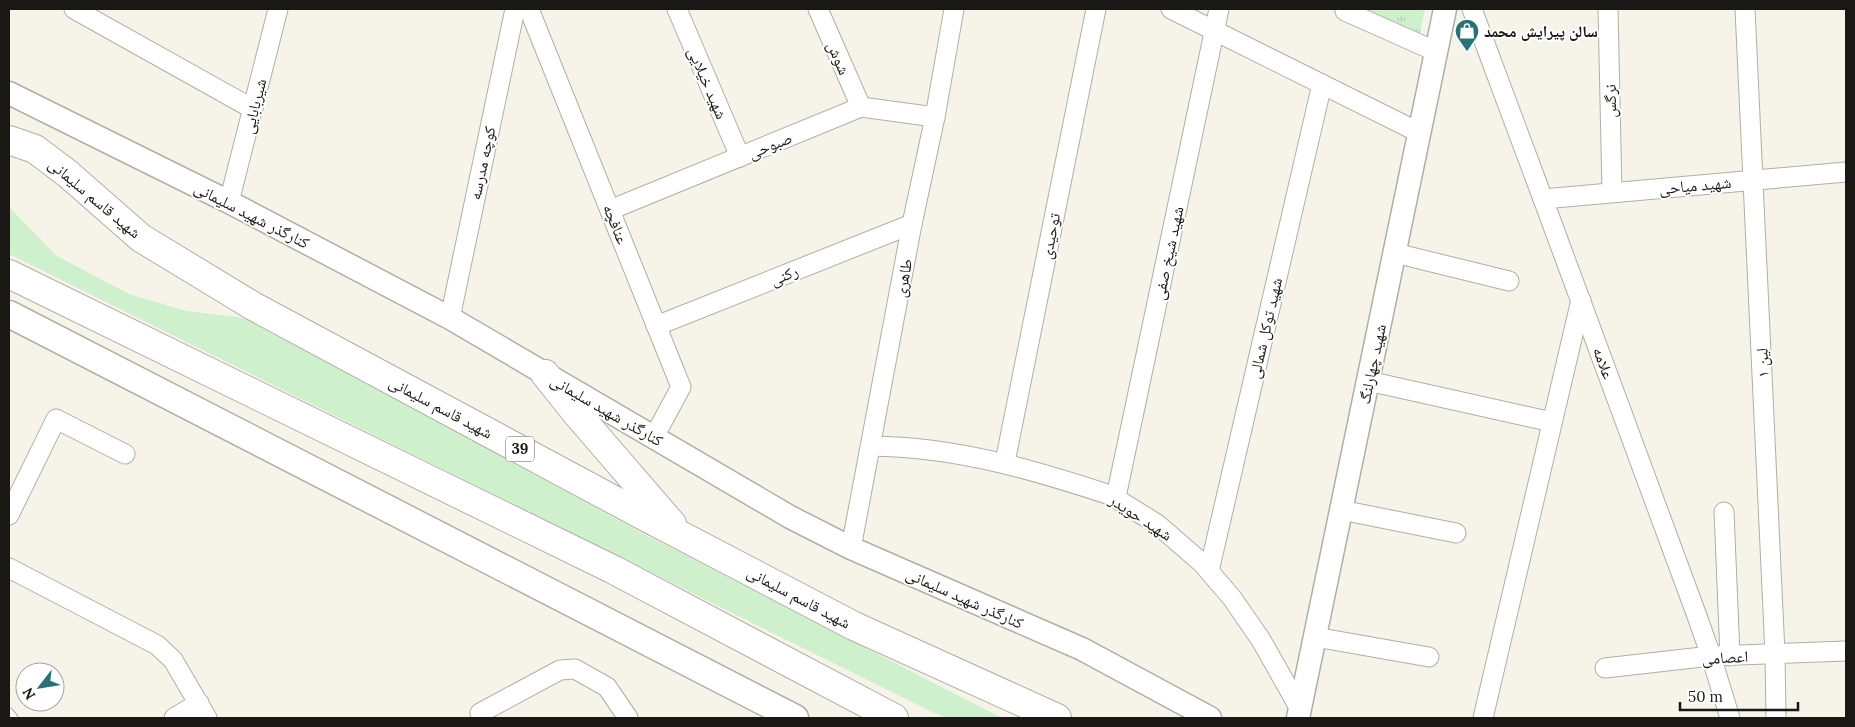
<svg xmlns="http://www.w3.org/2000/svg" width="1855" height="727" viewBox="0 0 1855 727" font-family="Lora,'Noto Naskh Arabic',serif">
  <defs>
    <pattern id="park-tufts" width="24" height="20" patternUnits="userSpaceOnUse" patternTransform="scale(1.25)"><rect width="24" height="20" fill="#cff0cc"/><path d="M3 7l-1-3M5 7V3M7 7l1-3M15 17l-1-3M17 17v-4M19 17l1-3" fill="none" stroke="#b1cdae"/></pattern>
  </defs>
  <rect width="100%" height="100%" fill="#f6f3e9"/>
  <path fill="#cff0cc" d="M9 207 57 256 129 294 186 311 253 319 638 531 1002 718H947L930 711 9 254Z"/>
  <path fill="url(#park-tufts)" d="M1361 9H1425L1420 33Z"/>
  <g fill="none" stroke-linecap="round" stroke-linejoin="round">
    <defs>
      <path id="service" d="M9 713 13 718"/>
      <g id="minor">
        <path d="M74 9 253 109"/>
        <path d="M529 9 681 387 654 437"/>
        <path d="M677 9 740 157"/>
        <path d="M818 9 861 107"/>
        <path d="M1171 9 1420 133"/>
        <path d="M1346 9 1345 11 1437 52"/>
        <path d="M1472 9 1543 199 1697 616 1711 656 1730 718"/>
        <path d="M1608 9 1612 192"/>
        <path d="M1745 9 1775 654 1776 718"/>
        <path d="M1543 199 1846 172"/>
        <path d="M229 202 278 9"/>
        <path d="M610 210 861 107 935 117"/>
        <path d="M1395 253 1509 281"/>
        <path d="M450 318 515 9"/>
        <path d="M656 326 912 224"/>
        <path d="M1368 381 1552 422"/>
        <path d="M871 446C957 447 1035 470 1116 497L1120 501 1157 524 1202 563 1232 598 1261 640 1300 709"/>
        <path d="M1005 462 1096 9"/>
        <path d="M1116 497 1219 9"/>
        <path d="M1341 510 1456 533"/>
        <path d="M1724 512 1730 656"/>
        <path d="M9 515 56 419 125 454"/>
        <path d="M851 548 912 224 935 117 954 9"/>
        <path d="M9 568 157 645 173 660 207 718"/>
        <path d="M1209 571 1322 84"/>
        <path d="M1315 637 1429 657"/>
        <path d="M1605 668 1711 656 1846 651"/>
        <path d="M480 713 560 670 575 669 607 687 628 718"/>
        <path d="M174 718 199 703"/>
        <path d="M1483 718 1581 300"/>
      </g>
      <g id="tertiary">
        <path d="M9 93 229 202 450 318 790 517 851 548 1082 649 1210 718"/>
        <path d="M1298 718 1445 9"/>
      </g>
      <path id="secondary" d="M9 314 795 718"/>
      <g id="trunk">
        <path d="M9 140 35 149 68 174 141 238 253 306 640 514 854 626 1057 718"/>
        <path d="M9 274 614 570 894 718"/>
        <path d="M545 374 577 414 672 524"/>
      </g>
    </defs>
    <use href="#service" stroke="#b1afa5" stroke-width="11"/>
    <use href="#minor" stroke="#b1afa5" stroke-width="21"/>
    <use href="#tertiary" stroke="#b1afa5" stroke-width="25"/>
    <use href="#secondary" stroke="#b1afa5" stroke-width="29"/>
    <use href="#trunk" stroke="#b1afa5" stroke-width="30"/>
    <use href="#service" stroke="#fff" stroke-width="9"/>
    <use href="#minor" stroke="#fff" stroke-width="19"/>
    <use href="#tertiary" stroke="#fff" stroke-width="22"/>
    <use href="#secondary" stroke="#fff" stroke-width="26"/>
    <use href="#trunk" stroke="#fff" stroke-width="28"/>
  </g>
  <defs>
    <symbol id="shop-pin" viewBox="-11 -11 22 30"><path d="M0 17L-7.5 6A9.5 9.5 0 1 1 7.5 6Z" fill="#277277" stroke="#fff"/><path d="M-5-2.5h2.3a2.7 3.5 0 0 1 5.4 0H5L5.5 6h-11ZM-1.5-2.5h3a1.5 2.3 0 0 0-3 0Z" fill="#fff"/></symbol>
  </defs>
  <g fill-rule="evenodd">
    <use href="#shop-pin" x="1453" y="17" width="28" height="38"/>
  </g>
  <g text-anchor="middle" stroke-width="4" stroke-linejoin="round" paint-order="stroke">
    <rect fill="#fff" stroke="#5e5d5a" stroke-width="1" x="506" y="436.5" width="28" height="25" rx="4"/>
    <g font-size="15" font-weight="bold" fill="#191814">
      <text x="520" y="454">39</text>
    </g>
    <g font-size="16" font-weight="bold" fill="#191814" stroke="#fff" text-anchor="start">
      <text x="1484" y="37">سالن پیرایش محمد</text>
    </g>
    <g font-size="16" fill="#191814" stroke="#fff">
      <text transform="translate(839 58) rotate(67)" y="6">شوش</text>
      <text transform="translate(708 83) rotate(67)" y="6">شهید خیلایی</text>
      <text transform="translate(1610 101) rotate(-91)" y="6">نرگس</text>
      <text transform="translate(254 106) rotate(-76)" y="6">شیربابایی</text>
      <text transform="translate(770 145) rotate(-22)" y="6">صبوحی</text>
      <text transform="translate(482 163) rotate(-78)" y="6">کوچه مدرسه</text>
      <text transform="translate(1695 185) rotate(-5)" y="6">شهید میاحی</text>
      <text transform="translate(95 198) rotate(40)" y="6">شهید قاسم سلیمانی</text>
      <text transform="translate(252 215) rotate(27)" y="6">کنارگذر شهید سلیمانی</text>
      <text transform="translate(616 224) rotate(68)" y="6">عنافچه</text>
      <text transform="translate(1050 236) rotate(-79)" y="6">توحیدی</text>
      <text transform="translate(1168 253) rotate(-78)" y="6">شهید شیخ صفی</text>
      <text transform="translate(784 275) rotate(-22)" y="6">رکنی</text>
      <text transform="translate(903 278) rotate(-80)" y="6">طاهری</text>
      <text transform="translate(1265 328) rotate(-77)" y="6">شهید توکل شمالی</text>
      <text transform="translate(1604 363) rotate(70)" y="6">علامه</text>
      <text transform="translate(1762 363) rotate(-93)" y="6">لین ۱</text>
      <text transform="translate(1372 364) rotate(-78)" y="6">شهید چهارلنگ</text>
      <text transform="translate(441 407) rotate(28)" y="6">شهید قاسم سلیمانی</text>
      <text transform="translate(607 410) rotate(30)" y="6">کنارگذر شهید سلیمانی</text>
      <text transform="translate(1141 517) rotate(33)" y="6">شهید حویدر</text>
      <text transform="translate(799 597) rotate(28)" y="6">شهید قاسم سلیمانی</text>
      <text transform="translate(965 598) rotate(24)" y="6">کنارگذر شهید سلیمانی</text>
      <text transform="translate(1725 657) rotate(-3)" y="6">اعصامی</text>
    </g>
  </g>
  <rect width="1855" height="727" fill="none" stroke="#191814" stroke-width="20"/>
  <g transform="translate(40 687) rotate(239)"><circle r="24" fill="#ffffff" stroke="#a3a3a1"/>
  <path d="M0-4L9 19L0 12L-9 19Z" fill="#277277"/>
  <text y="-8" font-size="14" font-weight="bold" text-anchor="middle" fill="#191814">N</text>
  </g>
  <path d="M1680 702v8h118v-8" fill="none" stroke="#191814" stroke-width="2.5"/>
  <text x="1688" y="702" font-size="15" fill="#191814" stroke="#ffffff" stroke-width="4" paint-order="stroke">50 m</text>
</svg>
